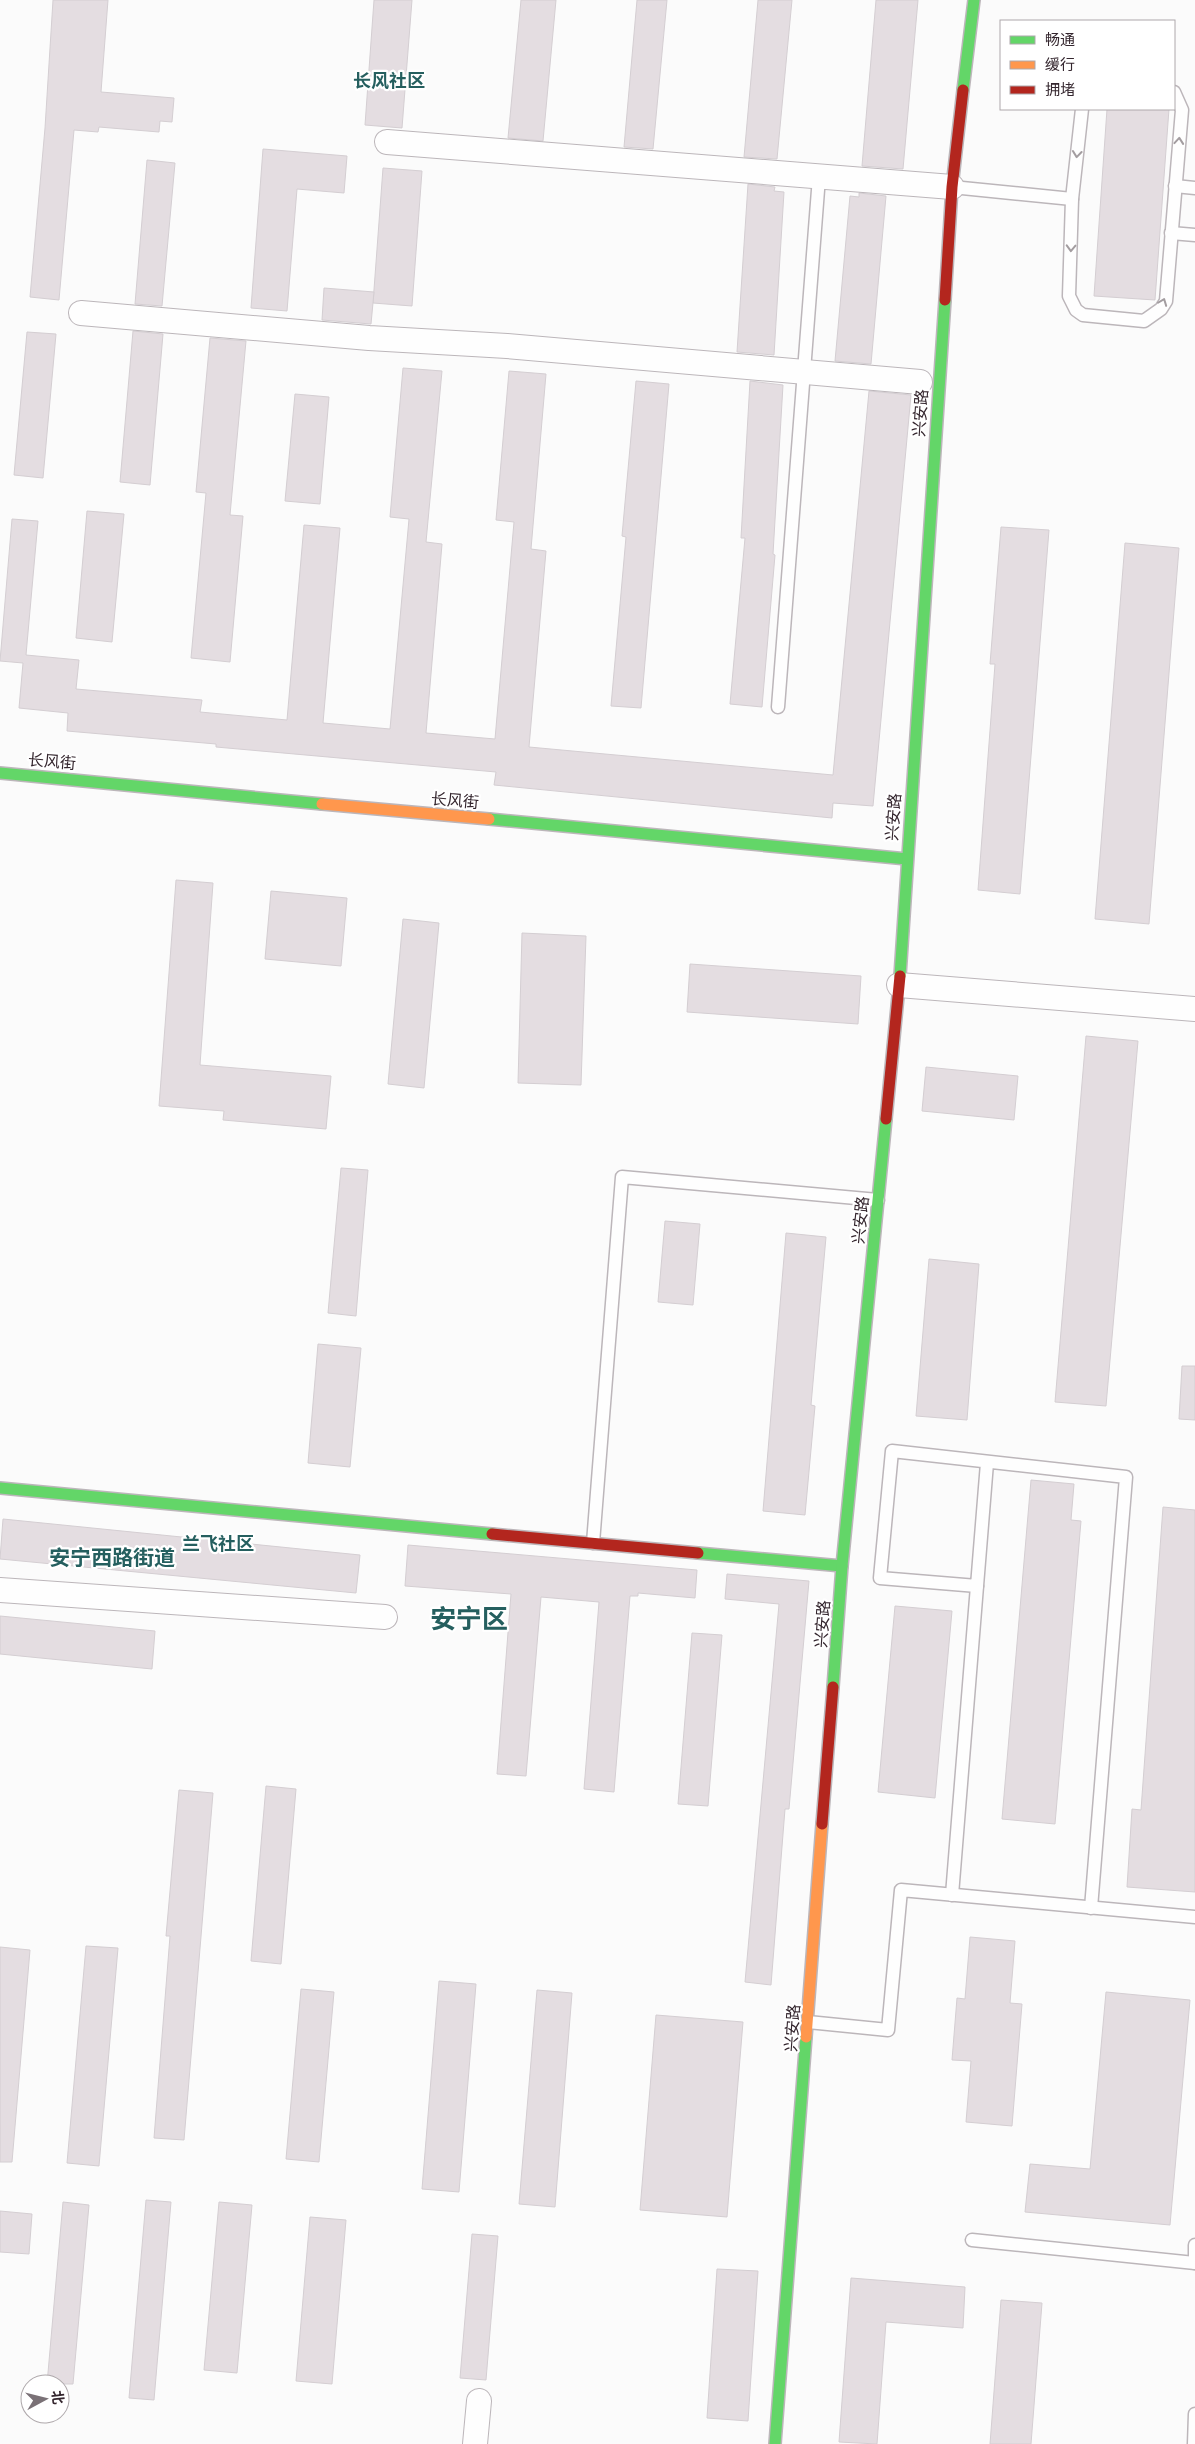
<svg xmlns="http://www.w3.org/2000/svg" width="1195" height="2444" viewBox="0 0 1195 2444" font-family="'Space Grotesk','Noto Sans SC',sans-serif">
  <rect width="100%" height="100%" fill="#fbfbfb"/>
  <g fill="#e4dde1" stroke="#d4ced2">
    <path d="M53 0H108L101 92 174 98 172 122 160 121 159 132 99 127 98 132 74 130 59 300 30 297 45 128Z"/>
    <path d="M374 0H412L402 128 365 125Z"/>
    <path d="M521 0H556L543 141 508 138Z"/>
    <path d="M637 0H667L653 149 624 147Z"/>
    <path d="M758 0H792L777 159 744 157Z"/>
    <path d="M876 0H918L903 169 862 166Z"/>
    <path d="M1107 109H1169L1155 300 1094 296Z"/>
    <path d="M263 149 347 156 344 193 297 189 287 311 251 308Z"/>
    <path d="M147 160 175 163 162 306 135 304Z"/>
    <path d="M383 168 422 171 412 306 373 303Z"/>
    <path d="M748 184 775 187 774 191 784 192 774 355 737 352Z"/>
    <path d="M859 193 886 196 871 364 835 361 850 196 859 197Z"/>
    <path d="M324 288 374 292 371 324 322 320Z"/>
    <path d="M133 331 163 334 150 485 120 482Z"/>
    <path d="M27 332 56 334 43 478 14 475Z"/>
    <path d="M210 338 246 341 230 515 243 516 230 662 191 658 206 493 196 492Z"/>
    <path d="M403 368 442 371 426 542 442 544 426 733 495 739 514 522 496 520 509 371 546 374 531 549 546 551 529 747 833 775 869 391 911 395 873 806 833 803 832 818 494 785 496 772 216 747V744L67 731 68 713 19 708 23 663 0 661 12 519 38 521 26 655 79 660 76 689 202 700 200 712 287 720 304 525 340 528 323 723 390 729 409 519 390 517Z"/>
    <path d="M636 381 669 384 641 708 611 706 626 537 622 536Z"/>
    <path d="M750 381 783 385 773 554 775 555 762 707 730 704 745 538H741Z"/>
    <path d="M295 394 329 397 320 504 285 501Z"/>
    <path d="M87 511 124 514 112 642 76 638Z"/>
    <path d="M1001 527 1049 530 1020 894 978 890 995 664H990Z"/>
    <path d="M1125 543 1179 548 1149 924 1095 919Z"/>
    <path d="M176 880 213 883 200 1065 331 1076 326 1129 223 1120 224 1111 159 1106Z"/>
    <path d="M271 891 347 898 341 966 265 959Z"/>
    <path d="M403 919 439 923 424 1088 388 1084Z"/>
    <path d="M522 933 586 936 581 1085 518 1083Z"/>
    <path d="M690 964 861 976 858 1024 687 1012Z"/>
    <path d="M1086 1036 1138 1041 1106 1406 1055 1402Z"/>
    <path d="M926 1067 1018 1076 1014 1120 922 1111Z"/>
    <path d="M341 1168 368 1170 356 1316 328 1313Z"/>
    <path d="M665 1221 700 1224 693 1305 658 1302Z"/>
    <path d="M786 1233 826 1237 811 1405 815 1406 805 1515 763 1511Z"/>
    <path d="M929 1259 979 1264 967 1420 916 1416Z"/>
    <path d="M318 1344 361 1348 350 1467 308 1463Z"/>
    <path d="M1182 1366H1195V1420L1179 1419Z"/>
    <path d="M1031 1480 1074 1484 1071 1520 1081 1521 1055 1824 1002 1819Z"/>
    <path d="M1163 1507 1195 1510V1892L1127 1887 1132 1809 1141 1810Z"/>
    <path d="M3 1519 360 1555 356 1593 0 1559Z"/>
    <path d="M408 1545 697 1570 695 1598 638 1593V1596H630L614 1792 584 1789 599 1602 541 1597 526 1776 497 1774 511 1594 405 1586Z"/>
    <path d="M727 1574 809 1581 789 1809H785L771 1985 745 1982 779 1604 725 1599Z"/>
    <path d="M895 1606 952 1611 935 1798 878 1792Z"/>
    <path d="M0 1616 155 1631 152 1669 0 1654Z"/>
    <path d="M692 1633 722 1635 708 1806 678 1804Z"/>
    <path d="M266 1786 296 1789 281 1964 251 1961Z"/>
    <path d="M179 1790 213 1793 184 2140 154 2138 170 1936H166Z"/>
    <path d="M970 1937 1015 1941 1010 2003 1022 2004 1012 2126 966 2122 971 2061 952 2060 957 1998 965 1999Z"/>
    <path d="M86 1946 118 1948 99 2166 67 2163Z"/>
    <path d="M0 1947 30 1950 12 2162H0Z"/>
    <path d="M439 1981 476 1984 459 2192 422 2189Z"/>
    <path d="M301 1989 334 1992 319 2162 286 2159Z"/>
    <path d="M537 1990 572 1993 555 2207 519 2204Z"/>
    <path d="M1106 1992 1190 2000 1170 2225 1025 2212 1030 2164 1090 2169Z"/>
    <path d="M656 2015 743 2022 727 2217 640 2210Z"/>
    <path d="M146 2200 171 2202 154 2400 129 2398Z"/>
    <path d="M63 2202 89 2205 73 2384H47Z"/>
    <path d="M219 2202 252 2205 237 2373 204 2370Z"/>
    <path d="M0 2211 32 2214 29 2254 0 2252Z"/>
    <path d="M310 2217 346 2220 332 2384 296 2381Z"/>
    <path d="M472 2234 498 2236 486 2380 460 2378Z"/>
    <path d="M717 2269 758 2271 748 2421 707 2418Z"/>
    <path d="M851 2278 965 2287 963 2328 886 2322 877 2444 839 2442Z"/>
    <path d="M1001 2300 1042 2303 1031 2444H990Z"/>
  </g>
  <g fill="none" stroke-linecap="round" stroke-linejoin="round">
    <defs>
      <g id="lane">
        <path d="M1082 109 1072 199 1069 296 1076 310 1083 315 1144 321 1161 309 1166 301 1182 110 1174 92"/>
        <path d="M1175 186 1195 188"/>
        <path d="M952 187 1072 199"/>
        <path d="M1171 233 1195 235"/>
        <path d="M778 707 819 177"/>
        <path d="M987 1463 977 1586 880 1578 892 1451 1126 1477 1091 1908"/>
        <path d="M593 1543 622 1177 878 1200"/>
        <path d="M952 1895 977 1586"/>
        <path d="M808 2022 888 2030 901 1890 1195 1917"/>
        <path d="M972 2240 1195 2263"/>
        <path d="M1195 2245V2263"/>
        <path d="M1194 2444 1195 2414"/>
      </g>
      <g id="street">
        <path d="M387 142 952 187"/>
        <path d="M81 313 369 338 507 346 920 382"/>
        <path d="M899 985 1195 1009"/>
        <path d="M0 1590 385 1617"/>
        <path d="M475 2444 479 2401"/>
      </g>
      <g id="fast">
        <path d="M963 90 974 0"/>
        <path d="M0 773 322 804"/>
        <path d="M489 819 907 859"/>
        <path d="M900 976 945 300"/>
        <path d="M0 1488 492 1534"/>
        <path d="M698 1553 842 1566"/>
        <path d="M833 1687 842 1566 886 1119"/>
        <path d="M775 2444 806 2037"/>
      </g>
      <g id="slow">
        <path d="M322 804 489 819"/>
        <path d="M806 2037 822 1824"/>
      </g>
      <g id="jam">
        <path d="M945 300 952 187 963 90"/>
        <path d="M886 1119 900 976"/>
        <path d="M492 1534 698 1553"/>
        <path d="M822 1824 833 1687"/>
      </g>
    </defs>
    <use href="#lane" stroke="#bcb6ba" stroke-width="15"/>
    <use href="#street" stroke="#bcb6ba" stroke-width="26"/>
    <use href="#fast" stroke="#bcb6ba" stroke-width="14"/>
    <use href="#slow" stroke="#bcb6ba" stroke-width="14"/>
    <use href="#jam" stroke="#bcb6ba" stroke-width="14"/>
    <use href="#lane" stroke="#fefefe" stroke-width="12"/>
    <use href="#street" stroke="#fefefe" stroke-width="24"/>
    <use href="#fast" stroke="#63d668" stroke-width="11"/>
    <use href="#slow" stroke="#ff974d" stroke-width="11"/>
    <use href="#jam" stroke="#b3261e" stroke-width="11"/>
  </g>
  <defs><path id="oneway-chevron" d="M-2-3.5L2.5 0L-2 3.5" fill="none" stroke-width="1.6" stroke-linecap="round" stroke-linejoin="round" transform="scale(1.25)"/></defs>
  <g stroke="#a39da0">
    <use href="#oneway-chevron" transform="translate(1179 141) rotate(-85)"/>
    <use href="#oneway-chevron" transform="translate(1077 154) rotate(96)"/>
    <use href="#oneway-chevron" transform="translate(1071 248) rotate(92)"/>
    <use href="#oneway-chevron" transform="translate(1163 302) rotate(-69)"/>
  </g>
  <g text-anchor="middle" stroke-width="4.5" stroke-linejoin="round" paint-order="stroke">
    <g font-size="16" fill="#34262e" stroke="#fff">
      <text transform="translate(920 413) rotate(-86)" y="6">兴安路</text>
      <text transform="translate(52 761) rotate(5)" y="6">长风街</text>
      <text transform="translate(455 800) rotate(5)" y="6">长风街</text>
      <text transform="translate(893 817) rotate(-86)" y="6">兴安路</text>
      <text transform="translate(860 1220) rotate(-84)" y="6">兴安路</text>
      <text transform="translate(822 1624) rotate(-86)" y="6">兴安路</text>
      <text transform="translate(792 2028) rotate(-86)" y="6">兴安路</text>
    </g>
    <g font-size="18" font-weight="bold" fill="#255f5f" stroke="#fff">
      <text x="389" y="87">长风社区</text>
      <text x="218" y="1550">兰飞社区</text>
    </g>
    <g font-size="21" font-weight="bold" fill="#255f5f" stroke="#fff">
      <text x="112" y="1565">安宁西路街道</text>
    </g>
    <g font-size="26" font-weight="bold" fill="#255f5f" stroke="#fff">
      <text x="469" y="1628">安宁区</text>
    </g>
  </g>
  <rect x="1000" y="20" width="175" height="90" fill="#ffffff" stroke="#aea8ab"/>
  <rect x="1010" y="36" width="25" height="8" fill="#63d668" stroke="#aea8ab"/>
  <text x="1045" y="45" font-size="15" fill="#34262e">畅通</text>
  <rect x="1010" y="61" width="25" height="8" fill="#ff974d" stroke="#aea8ab"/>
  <text x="1045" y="70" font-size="15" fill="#34262e">缓行</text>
  <rect x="1010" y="86" width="25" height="8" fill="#b3261e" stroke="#aea8ab"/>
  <text x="1045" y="95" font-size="15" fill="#34262e">拥堵</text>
  <g transform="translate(45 2399) rotate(83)"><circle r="24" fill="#ffffff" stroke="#aea8ab"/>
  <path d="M0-4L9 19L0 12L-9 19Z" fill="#7a7176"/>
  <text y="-8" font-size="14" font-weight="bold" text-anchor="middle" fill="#34262e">北</text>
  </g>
</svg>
